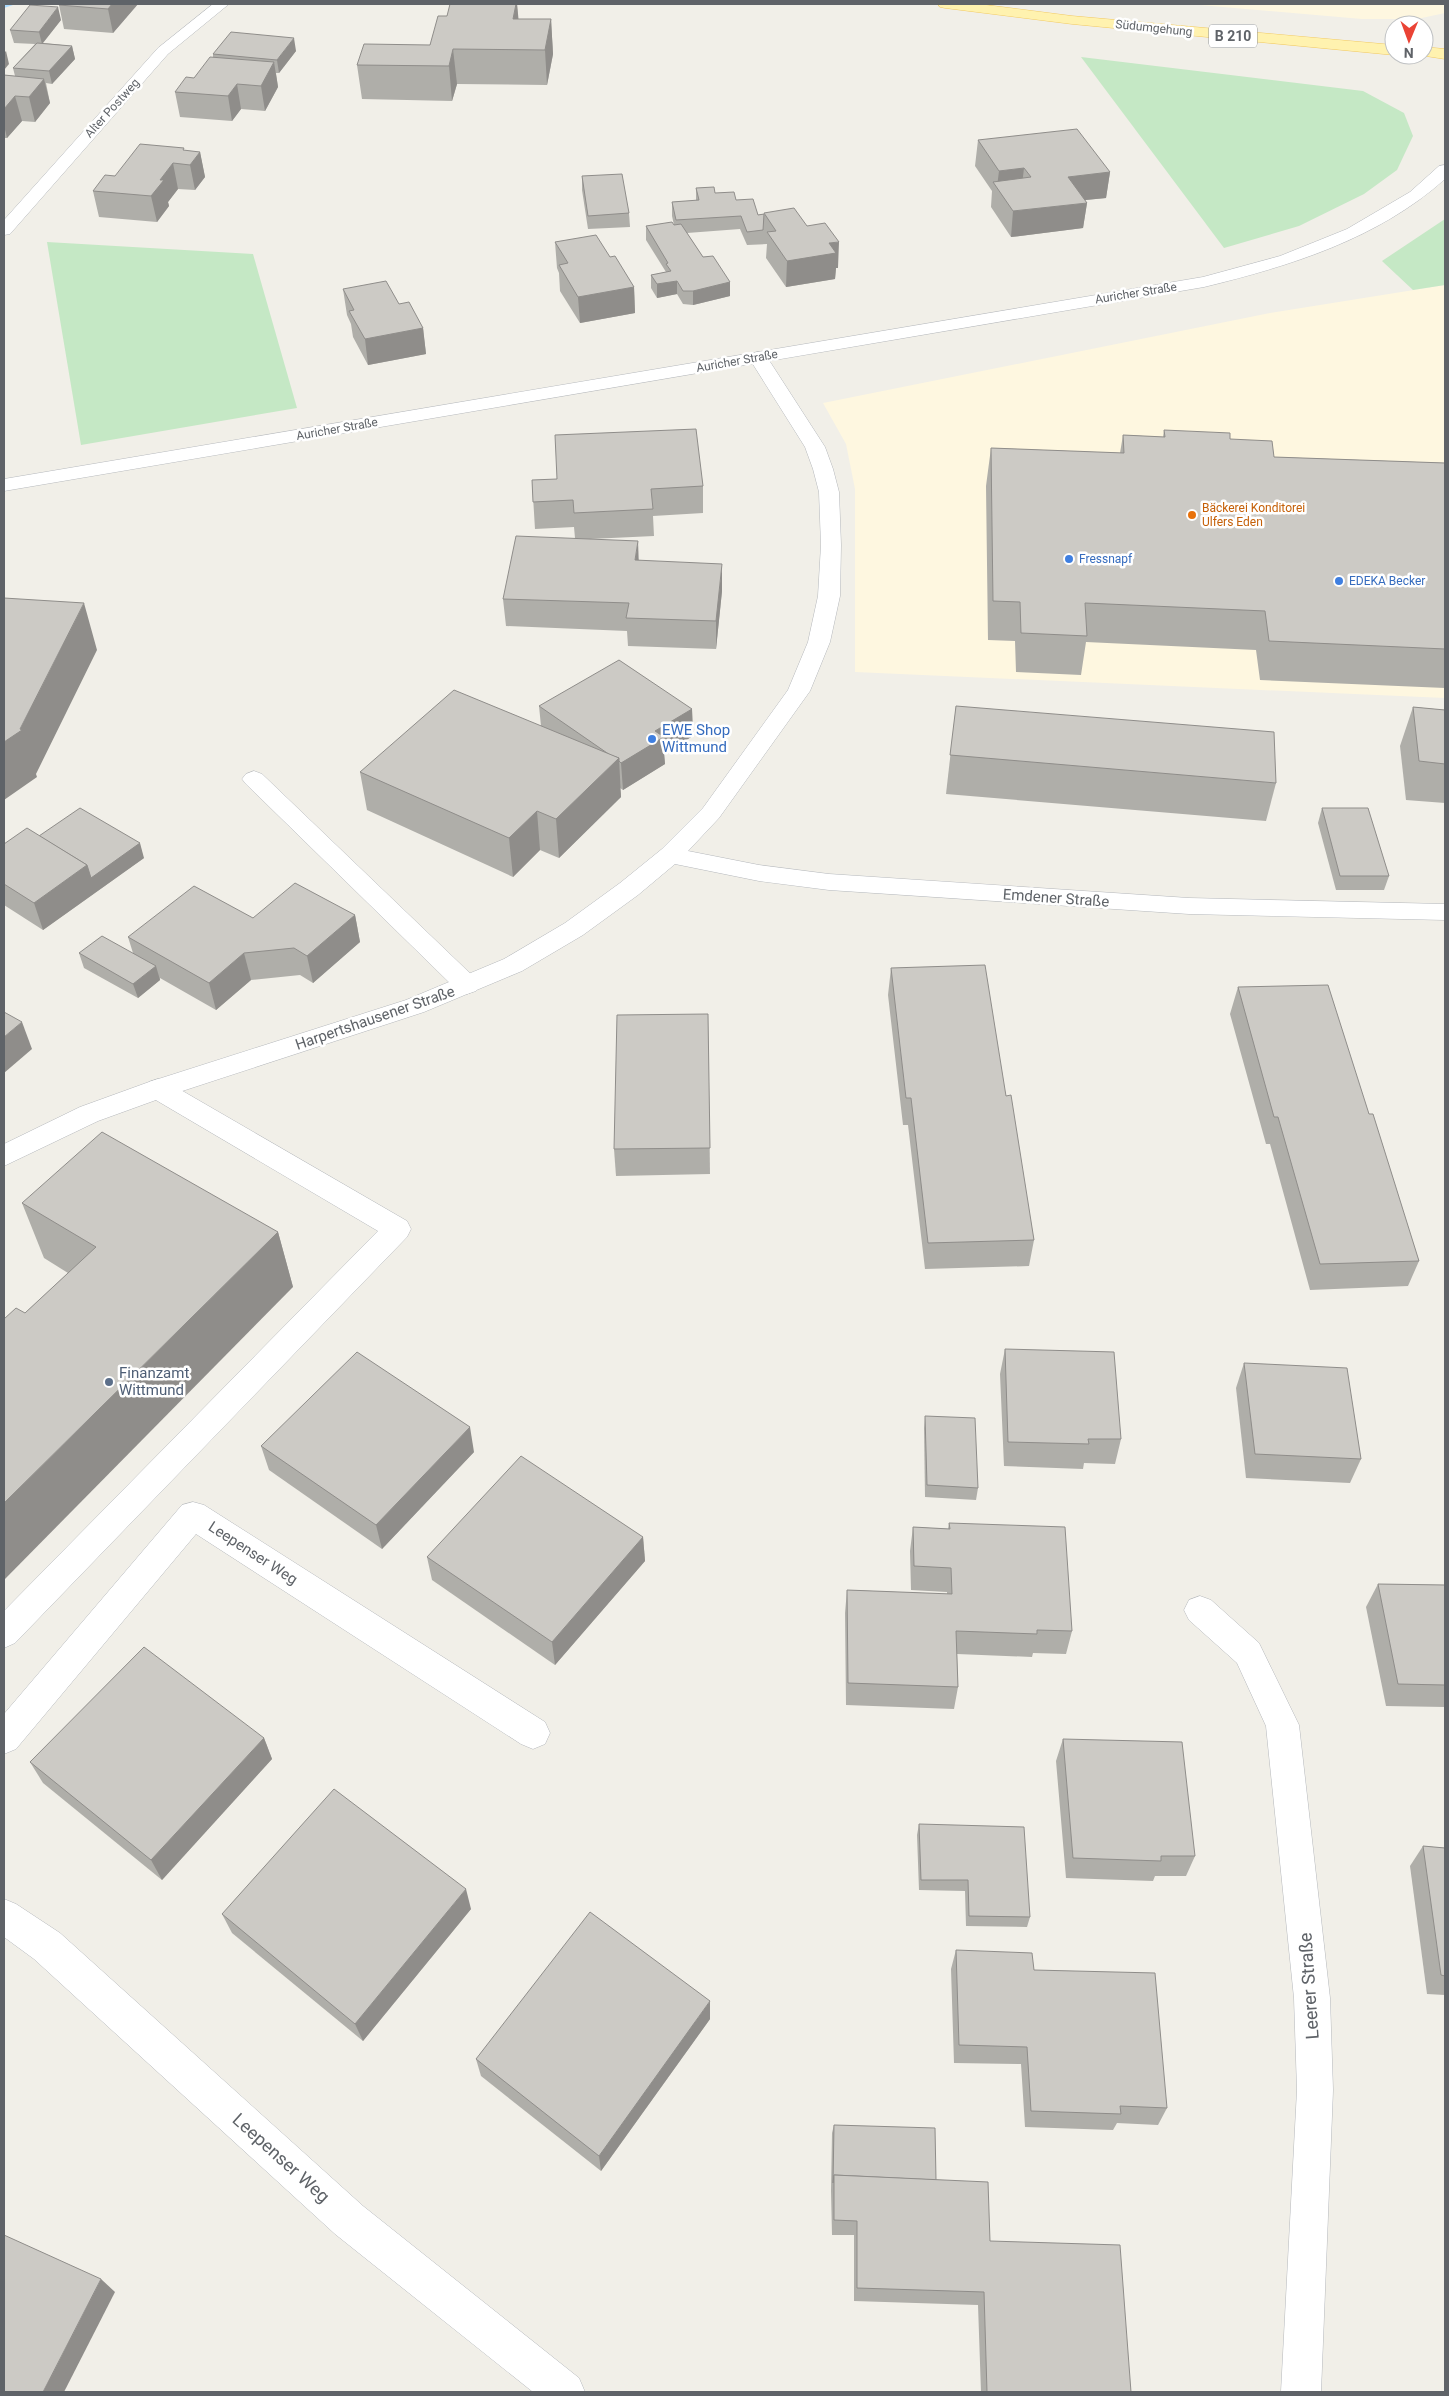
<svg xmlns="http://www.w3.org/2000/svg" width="1449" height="2396" viewBox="0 0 1449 2396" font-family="Roboto,sans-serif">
  <rect width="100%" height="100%" fill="#f1efe8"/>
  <g fill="#fef7e0">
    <path d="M1188 4H1445V13L1417 19H1362Z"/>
    <path d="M1445 285V698L855 672V489L846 444 823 403 1270 313Z"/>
  </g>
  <g fill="#c5e8c5">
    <path d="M1081 57 1363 91 1404 113 1413 136 1397 170 1364 194 1299 226 1224 248Z"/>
    <path d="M1445 219V285L1413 290 1382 261Z"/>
    <path d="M47 242 253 254 297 408 81 445Z"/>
  </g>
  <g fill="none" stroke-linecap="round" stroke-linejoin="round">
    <path fill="#aadaff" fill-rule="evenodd" d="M4 4H16L4 8Z"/>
    <defs>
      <g id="service">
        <path d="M254 771 262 774 476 979 480 985 476 991 467 994 458 991 246 784 242 779 246 774Z"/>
        <path d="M158 1079 167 1082 407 1221 411 1229 407 1237 15 1643 4 1648V1611L378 1231 149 1096 145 1089 149 1082Z"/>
        <path d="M193 1502 204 1505 545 1722 550 1733 545 1744 533 1749 521 1744 196 1534 16 1749 4 1754V1714L182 1505Z"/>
      </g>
      <g id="minor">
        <path d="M213 4H229L168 54 10 234 4 235V220L158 48Z"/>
        <path d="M758 352 765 354 825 447 833 469 839 492 841 545 840 596 830 642 810 691 719 818 688 851 759 865 829 874 1189 898 1445 904V920L1189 914 829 890 759 881 675 864 638 895 583 935 522 971 424 1012 167 1096 98 1121 4 1166V1144L80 1107 149 1082 406 1000 504 959 565 923 620 883 662 849 703 808 788 690 808 642 818 596 821 545 819 492 813 469 805 447 749 358 751 354Z"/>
        <path d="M1200 1596 1211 1600 1259 1643 1299 1725 1330 1998 1333 2090 1321 2392H1281L1297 2090 1294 1998 1266 1726 1237 1663 1189 1620 1184 1610 1189 1600Z"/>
        <path d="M4 1899 16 1904 60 1933 363 2206 579 2378 585 2392H533L335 2234 34 1959 4 1937Z"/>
      </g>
      <path id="tertiary" d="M1445 165V179C1378 239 1290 266 1204 287L4 491V479L1203 277 1280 256 1347 229 1410 192 1439 166Z"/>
      <g id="primary">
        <path d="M938 4H978L1072 16 1394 45V55L1072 24 945 8 940 7Z"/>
        <path d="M1424 47 1445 49V59L1419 55H1424Z"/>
      </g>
    </defs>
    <use href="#service" stroke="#b5b8bc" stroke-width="1"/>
    <use href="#minor" stroke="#b5b8bc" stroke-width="1"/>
    <use href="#tertiary" stroke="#b5b8bc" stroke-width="1"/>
    <use href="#primary" stroke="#f2c960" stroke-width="1"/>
    <use href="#service" fill="#fff" fill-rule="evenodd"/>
    <use href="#minor" fill="#fff" fill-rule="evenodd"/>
    <use href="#tertiary" fill="#fff" fill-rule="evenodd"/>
    <use href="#primary" fill="#fff2af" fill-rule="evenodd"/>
  </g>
  <g fill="#afaea9">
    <path d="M60 4H138L113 33 64 29 59 5Z"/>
    <path d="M517 4 518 19H551L553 54 547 85 457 84 452 101 362 99 357 65 430 45 447 16Z"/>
    <path d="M61 20 43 43 72 46 75 59 52 84 46 83 50 103 35 122 22 121 7 138H4V75L15 76 13 68 35 44 14 43 10 30Z"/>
    <path d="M296 51 279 73H276L278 87 265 111 241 109 232 121 180 117 175 92 194 78 213 57V54Z"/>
    <path d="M978 140 1110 172 1106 198 1085 200 1087 203 1083 228 1011 237 991 207 992 191 975 166Z"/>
    <path d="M185 151 200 152 205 177 195 190 178 189 168 202 169 206 157 222 99 217 93 191 115 176Z"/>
    <path d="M582 176 629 213 630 227 588 229 582 190Z"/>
    <path d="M696 188 736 200 758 215 764 214 838 268H836L835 279 786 287 766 258 767 244 747 245 740 229 687 233 703 257 730 282V296L693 305 683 304 677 294 657 298 651 288V275L666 272 646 240V226L674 225 672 216V202L696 201Z"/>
    <path d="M555 242 610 257 634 287 635 313 580 323 560 291 559 273 557 268Z"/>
    <path d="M343 289 399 304 423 328 426 354 368 365 353 337 351 324 347 315Z"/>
    <path d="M1164 430 1230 439 1274 457 1445 463V688L1260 680 1256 650 1086 642 1081 675 1016 672 1015 641 988 640 986 486 991 448 1120 453 1123 435 1163 437Z"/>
    <path d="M532 480 703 486V513L653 516 654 536 590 539 639 560 722 591 716 649 628 646 627 631 506 626 503 599 575 538 574 527 535 529Z"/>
    <path d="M539 706 692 709 693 736 664 753 665 764 623 790 620 788 621 797 559 858 540 850 513 877 367 810 360 772 541 726Z"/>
    <path d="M956 706 1276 783 1266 821 946 794Z"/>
    <path d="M1413 707 1445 710V803L1406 800 1400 746Z"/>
    <path d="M1322 808 1389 876 1384 890H1336L1318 823Z"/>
    <path d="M39 836 144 858 43 930 4 905V844Z"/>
    <path d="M355 915 360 942 313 983 300 975 251 980 216 1010 160 978V980L138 998 84 968 79 953H133L128 937 253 918Z"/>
    <path d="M891 968 1006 1096 1034 1240 1029 1266 925 1269 908 1125H903L888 995Z"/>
    <path d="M1238 987 1369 1114 1419 1261 1408 1286 1310 1290 1270 1144H1266L1230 1014Z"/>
    <path d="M708 1014 710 1174 616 1176 614 1149Z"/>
    <path d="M22 1203 278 1232 293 1287 25 1313 68 1273 44 1258Z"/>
    <path d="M1005 1349 1121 1439 1115 1464 1084 1463 1083 1469 1004 1466 1000 1374Z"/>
    <path d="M1244 1363 1361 1459 1350 1483 1246 1478 1236 1388Z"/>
    <path d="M925 1416 978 1488 976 1500 925 1497 924 1428Z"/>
    <path d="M261 1446 474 1452 382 1549 269 1470Z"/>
    <path d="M949 1523 1072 1631 1066 1654 1033 1653 1032 1657 957 1654 958 1687 954 1709 846 1705 845 1613 847 1590 947 1594V1592L911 1590 910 1551 913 1527 948 1529Z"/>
    <path d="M643 1537 645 1561 555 1665 432 1580 427 1557Z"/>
    <path d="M1378 1584 1445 1585V1707L1386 1706 1366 1607Z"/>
    <path d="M264 1738 272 1759 162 1880 43 1783 30 1762Z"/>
    <path d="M1063 1739 1195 1856 1186 1876H1155L1153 1881 1066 1878 1056 1761Z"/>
    <path d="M919 1824 1030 1917 1027 1927 966 1926 965 1891 919 1890 917 1835Z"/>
    <path d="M1423 1846 1445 1848V1995L1427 1994 1410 1866Z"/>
    <path d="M471 1909 363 2041 232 1933 222 1914Z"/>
    <path d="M956 1950 1034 1970 1167 2108 1158 2125 1117 2123 1113 2130 1025 2127 1021 2064 954 2063 951 1969Z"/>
    <path d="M710 2019 601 2171 481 2076 476 2059Z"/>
    <path d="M834 2125 936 2180 990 2241 1131 2392H981L978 2305 854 2301V2235H832L831 2191 832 2133Z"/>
  </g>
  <g fill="#8f8d8a">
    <path d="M112 4H138L113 33 108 9Z"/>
    <path d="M516 4H517L520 34 513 19Z"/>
    <path d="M58 7 61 20 42 44 39 32Z"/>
    <path d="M551 19 553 54 547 85 545 50Z"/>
    <path d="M294 38 296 51 279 73 277 60Z"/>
    <path d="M72 46 75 59 52 84 49 71Z"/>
    <path d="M453 49 457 84 452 101 449 66Z"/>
    <path d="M6 51 9 64 4 70V53Z"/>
    <path d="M274 62 278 87 265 111 261 86Z"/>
    <path d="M44 79 50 103 35 122 29 97Z"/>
    <path d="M237 84 241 109 232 121 228 96Z"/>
    <path d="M15 96 22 121 7 138 4 125V109Z"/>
    <path d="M200 152 205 177 195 190 190 165Z"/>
    <path d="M173 163 178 189 168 202 169 206 157 222 151 196 160 180Z"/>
    <path d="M1024 168 1021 194 997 187 999 171Z"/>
    <path d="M1110 172 1106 198 1065 202 1068 177Z"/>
    <path d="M1087 203 1083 228 1011 237 1013 211Z"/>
    <path d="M839 242 838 268H836L835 279 786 287 787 261 829 243Z"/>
    <path d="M677 281V294L657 298V284Z"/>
    <path d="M730 282V296L693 305V291Z"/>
    <path d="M634 287 635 313 580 323 578 297Z"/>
    <path d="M423 328 426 354 368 365 365 339Z"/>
    <path d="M638 541 639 568 635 560Z"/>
    <path d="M722 564V591L716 649V621Z"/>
    <path d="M84 603 97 650 36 774 37 777 4 800V742L20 729Z"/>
    <path d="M692 709 693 736 664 753 665 764 623 790 621 763 655 731Z"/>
    <path d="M619 758 621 797 559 858 556 819Z"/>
    <path d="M537 811 540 850 513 877 509 838Z"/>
    <path d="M140 843 144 858 43 930 34 903 87 865Z"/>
    <path d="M355 915 360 942 313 983 307 956Z"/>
    <path d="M244 953 251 980 216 1010 209 983Z"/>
    <path d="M156 966 160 980 138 998 133 984Z"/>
    <path d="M22 1022 32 1049 4 1073V1037Z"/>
    <path d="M278 1232 293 1287 4 1580V1503Z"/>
    <path d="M470 1427 474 1452 382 1549 376 1525Z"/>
    <path d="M643 1537 645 1561 555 1665 552 1642Z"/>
    <path d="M264 1738 272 1759 162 1880 151 1860Z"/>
    <path d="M466 1889 471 1909 363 2041 355 2024Z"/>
    <path d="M710 2001V2019L601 2171 599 2156Z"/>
    <path d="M101 2279 115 2292 64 2392H43Z"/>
  </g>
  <g fill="#cccac5" stroke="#8f8d8a">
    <path d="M60 4H112L108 9 59 5Z"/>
    <path d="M450 4H516L513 19H551L545 50 453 49 449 66 357 65 364 44 430 45 438 16H447Z"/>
    <path d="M30 5 58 7 39 32 10 30Z"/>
    <path d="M231 32 294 38 277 60 213 54Z"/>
    <path d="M37 43 72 46 49 71 13 68Z"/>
    <path d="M210 57 274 62 261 86 237 84 228 96 175 92 186 77 194 78Z"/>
    <path d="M4 75 44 79 29 97 15 96 4 109Z"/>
    <path d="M1077 129 1110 172 1068 177 1087 203 1013 211 993 182 1031 177 1024 168 999 171 978 140Z"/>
    <path d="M140 144 184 148 183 150 200 152 190 165 173 163 160 180H164L151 196 93 191 105 175 115 176Z"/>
    <path d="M622 174 629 213 588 216 582 176Z"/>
    <path d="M714 187 715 193 734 192 736 200 753 199 758 215 764 214 763 230 747 232 741 216 676 220 672 202 699 200 696 188Z"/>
    <path d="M794 208 807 226 825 223 839 242 829 243 836 253 787 261 767 232 776 231 764 213Z"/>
    <path d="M672 222 674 225 681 224 703 257 713 256 730 282 693 291H683L677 281 657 284 651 275 671 271 666 264 668 263 646 226Z"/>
    <path d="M596 235 610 257 615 256 634 287 578 297 559 265 568 263 555 242Z"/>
    <path d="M386 281 399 304 409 302 423 328 365 339 349 311 354 310 343 289Z"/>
    <path d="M696 429 703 486 651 489 653 509 574 513 573 500 533 502 532 480 557 479 555 435Z"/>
    <path d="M1164 430 1230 433V439L1272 441 1274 457 1445 463V649L1269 641 1265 611 1085 603 1087 636 1021 633 1020 602 993 601 991 448 1124 453 1123 435 1165 437Z"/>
    <path d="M516 536 638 541 635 560 722 564 716 621 626 618 629 603 503 599Z"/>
    <path d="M4 598 84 603 20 729 22 730 4 742Z"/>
    <path d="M619 660 692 709 655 731 664 737 621 763 619 761V758L610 755 539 706Z"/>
    <path d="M454 690 619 758 556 819 537 811 509 838 360 772Z"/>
    <path d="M956 706 1274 732 1276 783 950 755Z"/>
    <path d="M1413 707 1445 710V764L1419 761Z"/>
    <path d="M80 808 140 843 91 878 87 865 39 836Z"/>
    <path d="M1322 808H1368L1389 876H1340Z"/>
    <path d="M27 828 87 865 34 903 4 884V844Z"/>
    <path d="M295 883 355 915 307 956 294 948 244 953 209 983 128 937 194 886 253 918Z"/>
    <path d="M102 936 156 966 133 984 79 953Z"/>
    <path d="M985 965 1006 1096 1011 1095 1034 1240 928 1243 911 1098H906L891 968Z"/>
    <path d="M1328 985 1369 1114H1373L1419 1261 1320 1264 1278 1117H1274L1238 987Z"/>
    <path d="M4 1012 22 1022 4 1037Z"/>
    <path d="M708 1014 710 1148 614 1149 617 1015Z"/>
    <path d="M102 1132 278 1232 4 1503V1319L16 1308 25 1313 96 1247 22 1203Z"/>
    <path d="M1005 1349 1114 1352 1121 1439H1088L1089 1444 1008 1442Z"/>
    <path d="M357 1352 470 1427 376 1525 261 1446Z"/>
    <path d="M1244 1363 1347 1368 1361 1459 1255 1454Z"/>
    <path d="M925 1416 975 1418 978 1488 927 1485Z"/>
    <path d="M521 1456 643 1537 552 1642 427 1557Z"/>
    <path d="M949 1523 1065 1527 1072 1631 1037 1630V1634L956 1631 958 1687 848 1683 847 1590 952 1594 951 1568 914 1566 913 1527 950 1529Z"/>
    <path d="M1378 1584 1445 1585V1685L1398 1684Z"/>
    <path d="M144 1647 264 1738 151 1860 30 1762Z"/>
    <path d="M1063 1739 1182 1742 1195 1856H1161V1861L1073 1858Z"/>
    <path d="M334 1789 466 1889 355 2024 222 1914Z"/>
    <path d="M919 1824 1024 1827 1030 1917 969 1916 968 1880H921Z"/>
    <path d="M1423 1846 1445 1848V1976L1441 1975Z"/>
    <path d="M590 1912 710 2001 599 2156 476 2059Z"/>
    <path d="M956 1950 1032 1953 1034 1970 1155 1973 1167 2108 1120 2106 1121 2114 1031 2111 1027 2047 959 2045Z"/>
    <path d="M834 2125 935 2128 936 2180 834 2175 833 2183Z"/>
    <path d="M834 2175 988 2182 990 2241 1120 2245 1131 2392H987L984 2292 857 2288V2221L834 2220Z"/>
    <path d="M4 2235 101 2279 43 2392H4Z"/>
  </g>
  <circle fill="#e8710a" stroke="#fff" stroke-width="2" cx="1192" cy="515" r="5"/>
  <g fill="#3f7fe0" stroke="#fff" stroke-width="2">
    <circle cx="1069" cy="559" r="5"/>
    <circle cx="1339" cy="581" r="5"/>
    <circle cx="652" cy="739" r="5"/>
  </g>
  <circle fill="#5c6f8a" stroke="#fff" stroke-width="2" cx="109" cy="1382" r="5"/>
  <g text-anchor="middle" stroke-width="5" stroke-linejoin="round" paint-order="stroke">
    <g font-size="12" fill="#5f6368" stroke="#fff">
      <text transform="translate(1154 28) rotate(6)" y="4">Südumgehung</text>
      <text transform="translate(112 108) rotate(-48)" y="4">Alter Postweg</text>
      <text transform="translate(1136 293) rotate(-9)" y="4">Auricher Straße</text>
      <text transform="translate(737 361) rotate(-10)" y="4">Auricher Straße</text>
      <text transform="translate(337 429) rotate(-10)" y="4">Auricher Straße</text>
    </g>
    <g font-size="12" fill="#c56008" stroke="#fff" text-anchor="start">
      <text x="1202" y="512">Bäckerei Konditorei<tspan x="1202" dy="14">Ulfers Eden</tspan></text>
    </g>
    <g font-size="12" fill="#366cbe" stroke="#fff" text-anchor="start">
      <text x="1079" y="563">Fressnapf</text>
      <text x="1349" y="585">EDEKA Becker</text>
    </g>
    <rect fill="#fff" stroke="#8f9295" stroke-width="1" x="1209" y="24.5" width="48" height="23" rx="4"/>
    <g font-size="14" font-weight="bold" fill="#5f6368">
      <text x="1233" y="41">B 210</text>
    </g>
    <g font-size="15" fill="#366cbe" stroke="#fff" text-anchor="start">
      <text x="662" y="735">EWE Shop<tspan x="662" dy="17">Wittmund</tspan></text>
    </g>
    <g font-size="15" fill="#5f6368" stroke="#fff">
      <text transform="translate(1056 898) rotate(4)" y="5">Emdener Straße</text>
      <text transform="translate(375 1018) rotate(-19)" y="5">Harpertshausener Straße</text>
      <text transform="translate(253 1553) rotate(33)" y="5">Leepenser Weg</text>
    </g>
    <g font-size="15" fill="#4e5e75" stroke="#fff" text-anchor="start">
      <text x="119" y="1378">Finanzamt<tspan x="119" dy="17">Wittmund</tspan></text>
    </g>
    <g font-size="18" fill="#5f6368" stroke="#fff">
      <text transform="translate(1309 1986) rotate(-94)" y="6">Leerer Straße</text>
      <text transform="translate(281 2158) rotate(42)" y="6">Leepenser Weg</text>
    </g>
  </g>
  <rect width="1449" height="2396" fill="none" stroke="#5f6368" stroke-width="10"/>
  <g transform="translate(1409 40) rotate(181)"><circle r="24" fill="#ffffff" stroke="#bfc1c3"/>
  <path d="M0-4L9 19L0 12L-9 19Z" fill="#ea4335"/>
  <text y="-8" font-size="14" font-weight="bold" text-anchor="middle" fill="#5f6368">N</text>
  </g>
</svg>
